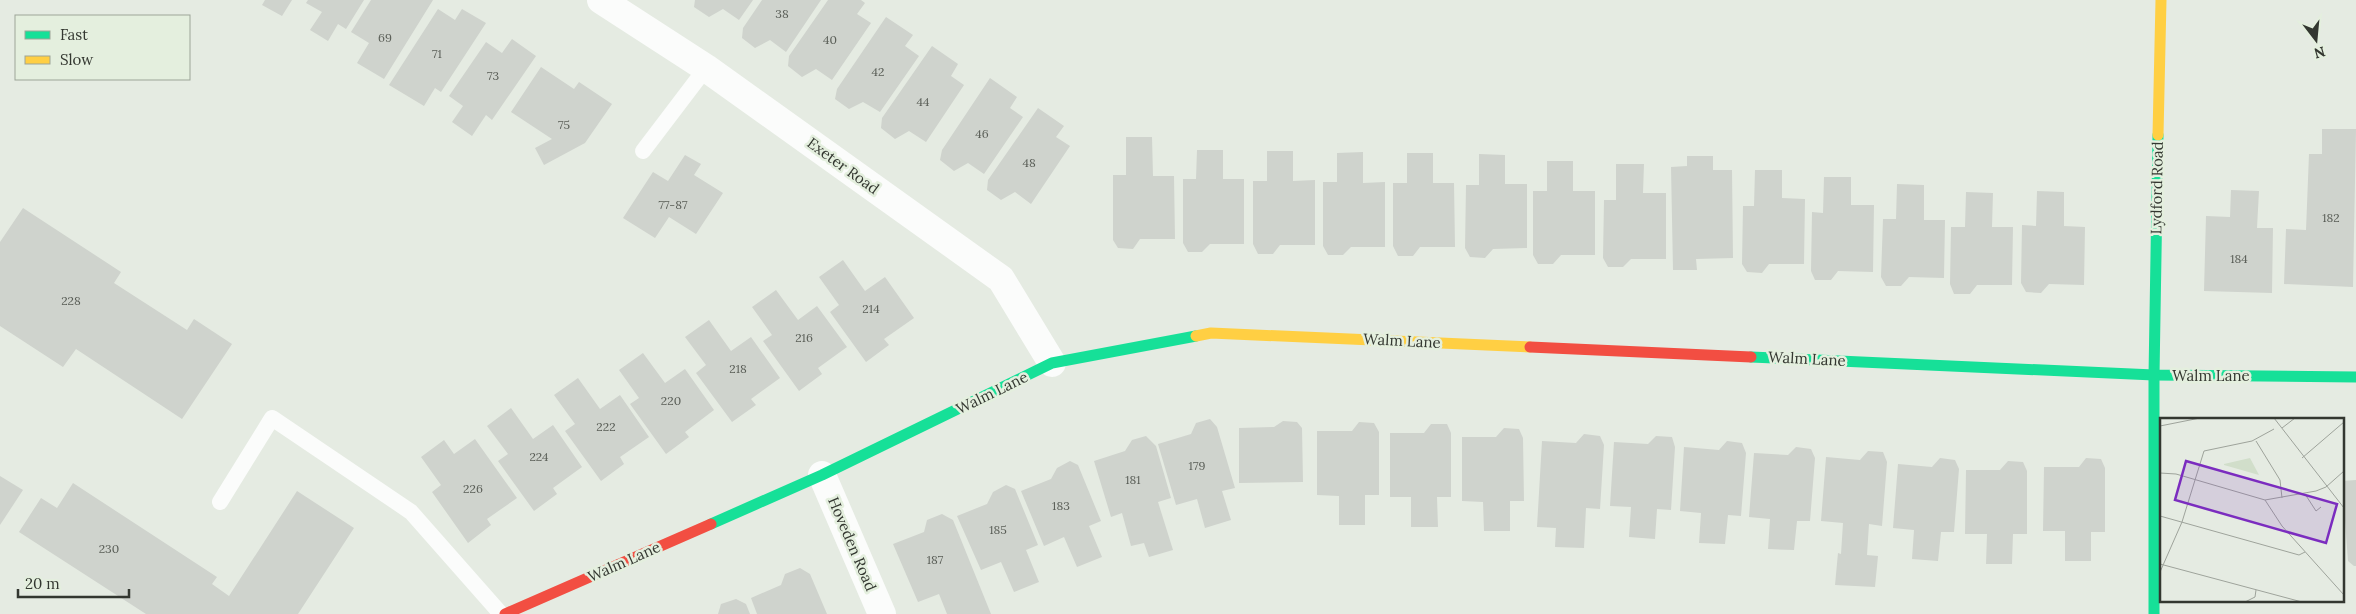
<svg xmlns="http://www.w3.org/2000/svg" width="2356" height="614" viewBox="0 0 2356 614" font-family="Lora,serif">
  <rect width="100%" height="100%" fill="#e5ebe2"/>
  <g fill="#cfd3cd">
    <path d="M265 0H292L282 16 262 5Z"/>
    <path d="M308 0H364L346 29 338 24 328 41 310 30 322 12 306 3Z"/>
    <path d="M371 0H433L384 79 357 63 369 43 351 32Z"/>
    <path d="M695 0H753L739 20 723 9 709 17 694 7Z"/>
    <path d="M762 0H821L786 52 770 40 755 48 742 38 743 28Z"/>
    <path d="M828 0H861L865 3 857 14 871 23 832 80 816 69 802 77 788 66 789 56Z"/>
    <path d="M438 9 455 20 462 9 486 23 441 92 435 88 424 106 389 85Z"/>
    <path d="M886 17 913 35 905 46 919 56 880 112 863 102 849 109 835 99 837 89Z"/>
    <path d="M512 39 536 56 492 120 486 115 472 136 452 122 463 106 449 96 486 42 502 53Z"/>
    <path d="M932 46 958 64 951 76 964 85 926 142 909 131 895 139 881 128 882 118Z"/>
    <path d="M541 67 574 89 579 82 612 104 585 143 544 165 535 148 552 139 511 112Z"/>
    <path d="M990 78 1017 97 1010 108 1023 117 984 174 968 163 954 171 940 160 942 150Z"/>
    <path d="M1038 108 1064 126 1056 137 1070 146 1031 204 1015 192 1001 200 987 190 988 180Z"/>
    <path d="M2322 129H2356L2353 287 2284 284 2286 229 2306 230 2309 154H2322Z"/>
    <path d="M1126 137H1152L1153 176H1174L1175 239H1140L1133 249 1118 248 1113 240V175H1126Z"/>
    <path d="M1197 150H1223V179H1244V244H1210L1202 252H1188L1183 243V179H1196Z"/>
    <path d="M1267 151H1293V181L1315 180V245H1280L1273 254H1258L1253 244V181H1267Z"/>
    <path d="M1363 152V183L1385 182V247H1351L1343 255H1328L1323 246V182H1337V153Z"/>
    <path d="M1407 153H1433V183H1454L1455 247H1420L1413 256H1398L1393 246V183H1407Z"/>
    <path d="M1479 154 1505 155V184H1527V248L1493 249 1485 258 1470 257 1465 248 1466 185H1479Z"/>
    <path d="M685 155 701 164 694 175 723 193 696 234 669 217 655 238 623 218 653 172 668 181Z"/>
    <path d="M1687 156H1713V170H1732L1733 258 1696 259 1697 270H1673L1671 167 1687 166Z"/>
    <path d="M1547 161H1573V191H1595V255H1561L1553 264H1538L1533 255V191H1547Z"/>
    <path d="M1616 164H1644L1643 193H1666V259H1631L1623 267H1608L1603 258 1604 200H1616Z"/>
    <path d="M1755 170H1782V198L1805 199 1804 264H1769L1762 273 1747 272 1742 264 1743 206H1754Z"/>
    <path d="M1824 177H1851V205H1874L1873 272 1838 271 1831 280H1815L1811 271 1812 212 1823 213Z"/>
    <path d="M1897 184 1924 185V220H1945L1944 278 1909 277 1901 286H1886L1881 277 1883 219H1896Z"/>
    <path d="M2231 190 2259 191 2257 228H2273L2272 293 2204 291 2206 216 2230 217Z"/>
    <path d="M2037 191 2064 192V226L2085 227 2084 285 2049 284 2041 293 2026 292 2021 283 2022 225 2036 226Z"/>
    <path d="M1966 192 1993 193 1992 227H2013L2012 285H1977L1970 294H1954L1950 284 1951 227H1965Z"/>
    <path d="M23 208 121 272 114 283 187 330 194 319 232 344 182 419 76 349 63 367 0 326V242Z"/>
    <path d="M843 260 865 291 885 277 914 318 884 339 889 345 866 362 830 312 839 305 819 277Z"/>
    <path d="M776 290 798 320 817 306 847 347 818 368 822 374 799 391 763 341 772 335 752 307Z"/>
    <path d="M709 320 731 351 751 337 780 378 751 399 756 405 732 422 696 373 706 365 685 337Z"/>
    <path d="M643 353 665 383 685 369 714 410 685 432 689 437 666 454 630 404 639 398 619 370Z"/>
    <path d="M578 378 600 409 620 395 649 437 620 457 624 464 601 481 565 431 575 424 554 395Z"/>
    <path d="M511 408 533 439 553 425 582 467 553 488 557 494 534 511 498 461 508 454 487 426Z"/>
    <path d="M1210 419 1217 427 1235 488 1222 491 1231 520 1205 528 1197 499 1176 505 1158 444 1191 434 1196 423Z"/>
    <path d="M1283 421 1297 422 1302 428 1303 482 1239 483V428L1274 427Z"/>
    <path d="M1359 422 1374 423 1379 432V495H1365V525H1339V496L1317 495V431H1352Z"/>
    <path d="M1431 424H1447L1451 433V497H1437L1438 527H1411V497H1390V433H1424Z"/>
    <path d="M1504 428 1519 429 1523 438 1524 501H1510V531H1484L1483 502 1462 501V437H1496Z"/>
    <path d="M1584 434 1600 436 1604 445 1600 509 1586 508 1584 548 1555 547 1556 528 1537 527 1542 441 1576 443Z"/>
    <path d="M1146 436 1156 446 1171 498 1158 502 1173 550 1149 557 1144 543 1131 546 1122 513 1111 517 1094 461 1125 451 1132 440Z"/>
    <path d="M1656 436 1672 437 1675 447 1671 510 1657 509 1655 539 1629 537 1631 507 1610 506 1614 442 1648 444Z"/>
    <path d="M475 439 517 498 487 519 491 525 468 543 432 492 441 485 421 457 444 440 454 454Z"/>
    <path d="M1727 441 1742 443 1746 453 1741 516 1728 515 1725 544 1699 543 1701 513 1680 511 1684 447 1719 450Z"/>
    <path d="M1796 447 1811 449 1815 458 1810 521H1797L1794 550 1768 549 1770 519 1749 517 1754 453 1788 455Z"/>
    <path d="M1868 451 1883 452 1887 462 1882 526 1869 524 1867 555 1878 556 1875 587 1835 585 1838 553 1841 554 1843 523 1821 521 1826 457 1860 460Z"/>
    <path d="M1940 458 1955 460 1959 469 1954 532H1941L1938 561 1912 559 1914 530 1893 528 1898 464 1932 467Z"/>
    <path d="M2086 458 2101 459 2105 468V532H2091V561H2065V531H2043L2044 467H2079Z"/>
    <path d="M1070 461 1078 465 1101 521 1089 526 1102 557 1077 567 1064 537 1044 546 1021 491 1051 479 1057 468Z"/>
    <path d="M2008 461 2023 462 2027 471V534H2013L2012 564H1986L1987 534H1965L1966 470H2000Z"/>
    <path d="M0 476 23 490 0 525Z"/>
    <path d="M2356 480V566H2354L2348 561 2342 481Z"/>
    <path d="M73 483 217 577 212 584 229 596 297 491 354 528 298 614H146L19 532 41 498 57 508Z"/>
    <path d="M1006 485 1015 489 1038 545 1026 550 1039 582 1014 592 1001 562 981 570 957 516 987 504 993 492Z"/>
    <path d="M942 514 953 520 991 614H947L939 594 918 602 893 544 924 532 927 520Z"/>
    <path d="M800 568 810 574 827 614H757L751 598 781 585 785 574Z"/>
    <path d="M736 599 746 604 750 614H718L721 604Z"/>
  </g>
  <g fill="none" stroke-linecap="round" stroke-linejoin="round">
    <g stroke="#fbfcfb" stroke-width="16">
      <path d="M643 151 706 68"/>
      <path d="M220 502 272 418 411 512 501 614"/>
    </g>
    <g stroke="#fbfcfb" stroke-width="28">
      <path d="M601 0 706 68 1001 279 1052 363"/>
      <path d="M822 475 882 614"/>
    </g>
    <g stroke="#16e098" stroke-width="11">
      <path d="M1751 357 2154 375 2356 377"/>
      <path d="M711 524 822 475 1052 363 1196 336"/>
      <path d="M2154 614V375L2158 135"/>
    </g>
    <g stroke="#ffcf43" stroke-width="11">
      <path d="M2158 135 2161 0"/>
      <path d="M1196 336 1211 333 1530 347"/>
    </g>
    <g stroke="#f24e42" stroke-width="11">
      <path d="M1530 347 1751 357"/>
      <path d="M505 614 711 524"/>
    </g>
  </g>
  <g text-anchor="middle" stroke-width="5" stroke-linejoin="round" paint-order="stroke">
    <g font-size="12" fill="#5a5e57">
      <text x="782" y="18">38</text>
      <text x="385" y="42">69</text>
      <text x="830" y="44">40</text>
      <text x="437" y="58">71</text>
      <text x="878" y="76">42</text>
      <text x="493" y="80">73</text>
      <text x="923" y="106">44</text>
      <text x="564" y="129">75</text>
      <text x="982" y="138">46</text>
      <text x="1029" y="167">48</text>
      <text x="673" y="209">77-87</text>
      <text x="2331" y="222">182</text>
      <text x="2239" y="263">184</text>
      <text x="71" y="305">228</text>
      <text x="871" y="313">214</text>
      <text x="804" y="342">216</text>
      <text x="738" y="373">218</text>
      <text x="671" y="405">220</text>
      <text x="606" y="431">222</text>
      <text x="539" y="461">224</text>
      <text x="1197" y="470">179</text>
      <text x="1133" y="484">181</text>
      <text x="473" y="493">226</text>
      <text x="1061" y="510">183</text>
      <text x="998" y="534">185</text>
      <text x="109" y="553">230</text>
      <text x="935" y="564">187</text>
    </g>
    <g font-size="15" fill="#333730" stroke="#e4efde">
      <text transform="translate(843 166) rotate(36)" y="5">Exeter Road</text>
      <text transform="translate(2157 188) rotate(-89)" y="5">Lydford Road</text>
      <text transform="translate(1402 341) rotate(3)" y="5">Walm Lane</text>
      <text transform="translate(1807 359) rotate(3)" y="5">Walm Lane</text>
      <text x="2211" y="381">Walm Lane</text>
      <text transform="translate(992 393) rotate(-26)" y="5">Walm Lane</text>
      <text transform="translate(852 544) rotate(67)" y="5">Hoveden Road</text>
      <text transform="translate(624 562) rotate(-24)" y="5">Walm Lane</text>
    </g>
  </g>
  <g transform="translate(2160 418)">
    <rect width="184" height="184" fill="#e5ebe2"/>
    <path d="M90 40 99 57 64 47V46Z" fill="#d1deca"/>
    <path fill="none" stroke="#9ea39b" stroke-width="1" d="M114 0 184 90M0 8 40 0M122 10 135 0M96 23 120 62 122 80M142 40 184 4M0 55 16 56 105 82 156 73 166 69 184 53M145 76 156 93 161 89M105 82 122 108 184 177M0 98 139 137 145 134M0 146 142 184M0 154 22 104 44 33 92 23 114 11M85 184 95 179 96 172"/>
    <path fill="#7b2cbf" fill-opacity="0.15" stroke="#7b2cbf" stroke-width="2.5" d="M26 43 177 86 166 125 15 82Z"/>
    <rect width="184" height="184" fill="none" stroke="#333730" stroke-width="2.5"/>
  </g>
  <rect x="15" y="15" width="175" height="65" fill="#e4efde" stroke="#9da598"/>
  <rect x="25" y="31" width="25" height="8" fill="#16e098" stroke="#9da598"/>
  <text x="60" y="40" font-size="15" fill="#333730">Fast</text>
  <rect x="25" y="56" width="25" height="8" fill="#ffcf43" stroke="#9da598"/>
  <text x="60" y="65" font-size="15" fill="#333730">Slow</text>
  <g transform="translate(2316 40) rotate(164)" stroke="#e4efde" stroke-width="4" paint-order="stroke">
  <path d="M0-4L9 19L0 12L-9 19Z" fill="#333730"/>
  <text y="-8" font-size="14" font-weight="bold" text-anchor="middle" fill="#333730">N</text>
  </g>
  <path d="M18 589v8h111v-8" fill="none" stroke="#333730" stroke-width="2.5"/>
  <text x="25" y="589" font-size="15" fill="#333730" stroke="#e4efde" stroke-width="4" paint-order="stroke">20 m</text>
</svg>
